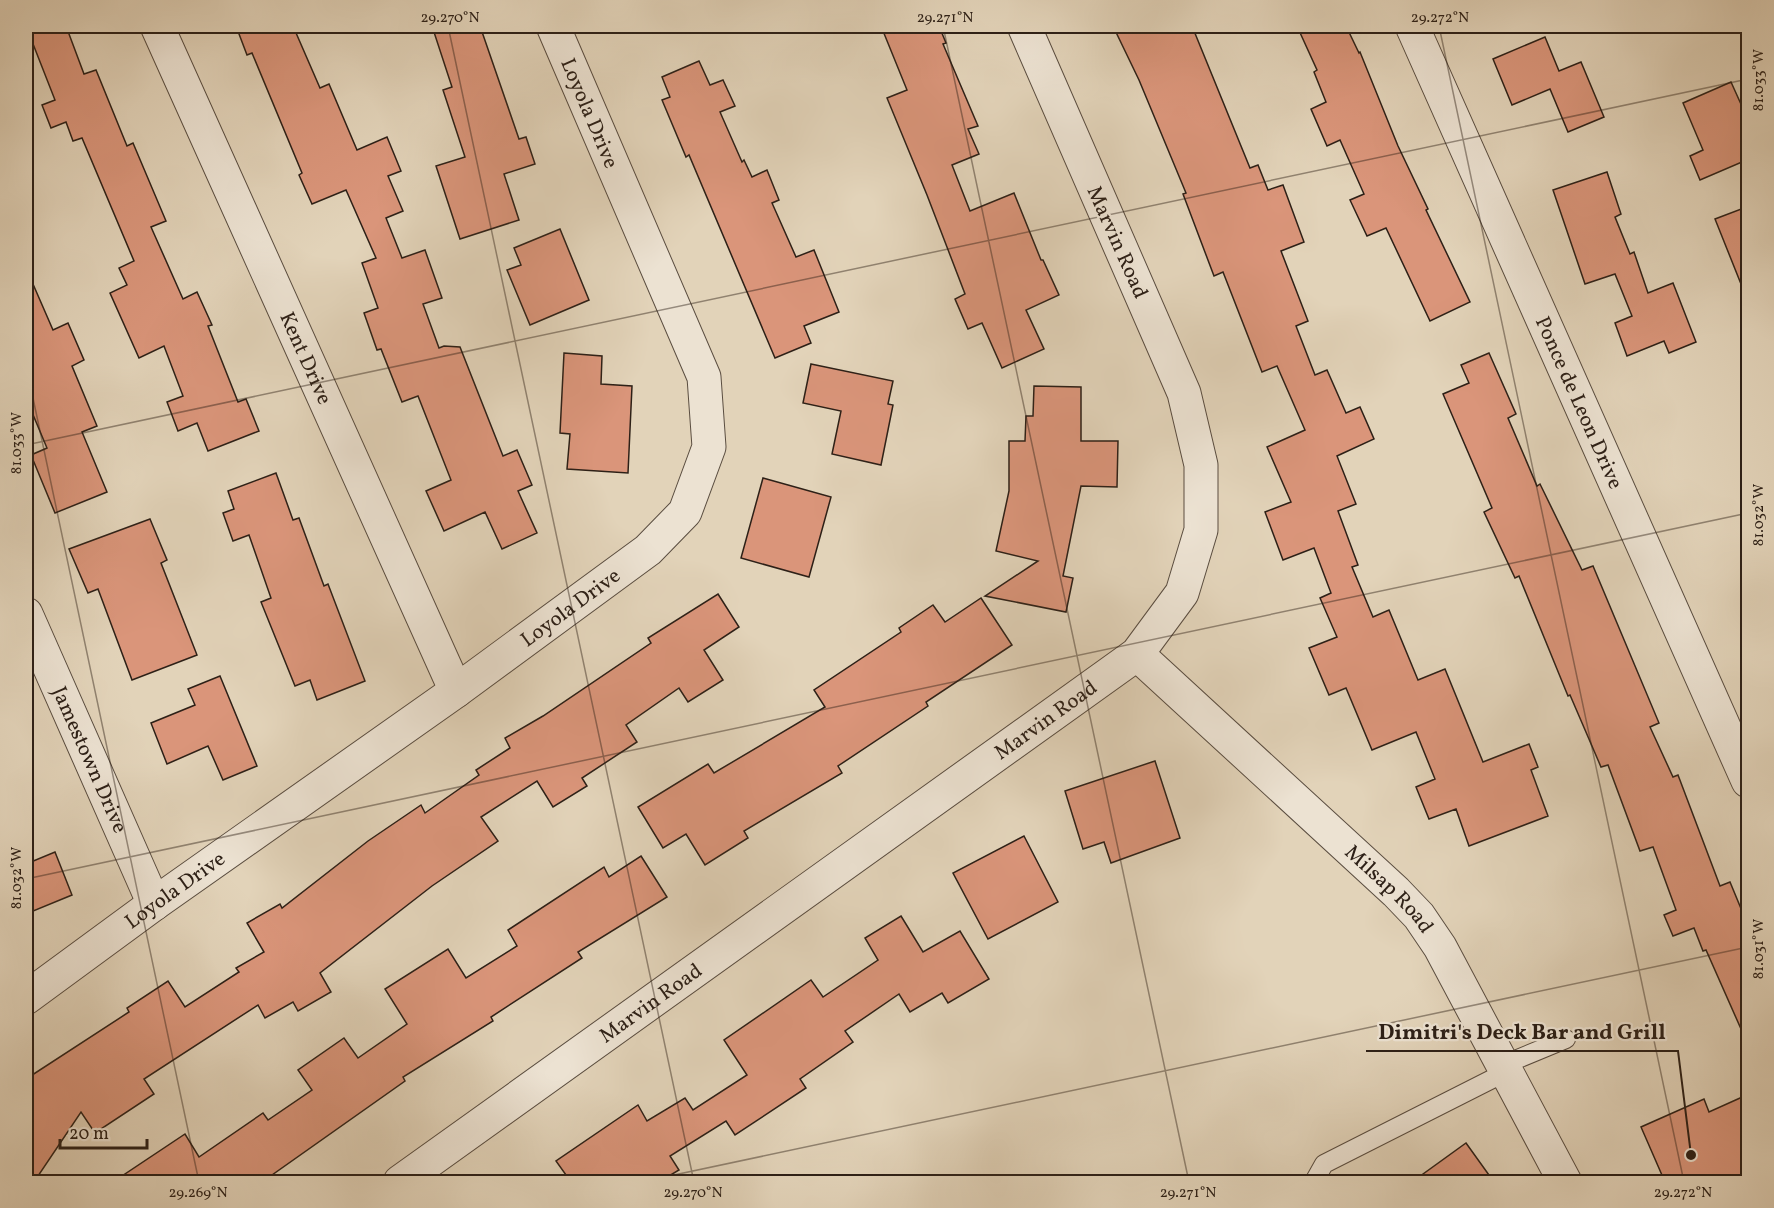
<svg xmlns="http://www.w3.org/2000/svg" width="1774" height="1208" viewBox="0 0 1774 1208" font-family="Vollkorn,serif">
  <rect width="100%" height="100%" fill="#e2d3b9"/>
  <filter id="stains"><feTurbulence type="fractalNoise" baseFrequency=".00333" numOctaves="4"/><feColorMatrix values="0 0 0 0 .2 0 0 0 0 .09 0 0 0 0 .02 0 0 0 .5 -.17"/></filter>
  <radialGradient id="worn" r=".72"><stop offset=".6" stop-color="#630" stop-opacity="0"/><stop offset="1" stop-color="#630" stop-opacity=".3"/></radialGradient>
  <g fill="#da957a" stroke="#2d2017" stroke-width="1.5">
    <path d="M26 26H66L84 74 96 70 127 146 133 143 166 221 151 227 183 299 197 292 212 325 208 326 238 402 246 399 259 431 208 451 197 423 178 431 167 402 183 396 164 346 139 358 110 293 127 285 119 268 134 261 82 138 73 141 66 122 51 128 42 105 55 100Z"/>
    <path d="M236 26H293L320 88 329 84 357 150 387 137 401 171 388 176 403 211 386 218 402 258 425 250 442 298 423 304 439 348 444 346 460 347 503 456 517 450 532 485 518 491 537 533 502 549 485 512 444 531 426 491 451 480 418 396 402 402 381 349 377 350 364 313 378 308 362 263 376 258 346 190 312 204 299 175 302 173 252 53 247 55Z"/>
    <path d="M432 26H480L519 139 526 137 535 164 504 174 519 220 460 239 436 166 465 157 443 90 452 87Z"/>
    <path d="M881 26H939L946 43 943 44 978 126 968 129 979 154 952 165 970 211 1014 193 1041 260H1043L1059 295 1026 310 1044 349 1002 368 982 323 968 329 955 299 965 294 927 195 887 98 907 90Z"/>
    <path d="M1113 26H1192L1250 168 1258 165 1268 190 1283 185 1304 242 1281 251 1308 321 1296 326 1315 375 1327 370 1346 413 1360 407 1374 439 1337 456 1356 504 1338 511 1358 565 1352 567 1373 617 1389 610 1418 680 1445 669 1483 762 1529 744 1538 767 1531 770 1548 816 1469 846 1456 809 1429 819 1416 787 1435 779 1416 732 1372 750 1346 688 1329 695 1309 648 1337 637 1320 598 1331 593 1314 548 1283 560 1265 512 1291 502 1267 447 1305 430 1277 366 1262 372 1223 272 1214 276 1183 194 1186 193 1139 80Z"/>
    <path d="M1297 26H1346L1359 53 1360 52 1398 146 1428 209 1426 210 1470 302 1430 321 1386 228 1367 236 1350 200 1364 194 1340 140 1327 146 1311 109 1326 102 1314 72 1317 70Z"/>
    <path d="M1545 37 1559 71 1581 62 1604 117 1568 132 1550 89 1512 105 1493 59Z"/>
    <path d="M699 61 710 85 723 80 735 106 720 112 742 162 744 160 752 177 767 170 779 200 772 203 796 257 814 250 839 312 804 326 811 343 775 358 689 155 686 157 662 100 670 97 662 77Z"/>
    <path d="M1731 82 1749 122V159L1700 180 1690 156 1703 150 1683 103Z"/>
    <path d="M1607 172 1621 214 1615 217 1630 254 1634 252 1648 293 1673 283 1696 342 1669 353 1664 341 1627 356 1615 323 1632 316 1615 274 1585 284 1553 190Z"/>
    <path d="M1749 206V299H1747L1715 219Z"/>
    <path d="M560 229 589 300 530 325 507 270 521 265 514 248Z"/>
    <path d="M26 268 53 330 68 323 84 360 72 366 97 426 82 432 107 492 55 513 31 455 47 448 26 398Z"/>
    <path d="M564 353 602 356 601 384 632 386 628 473 567 469 570 434 560 433Z"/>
    <path d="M1489 353 1516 414 1508 418 1537 486 1540 484 1582 570 1593 566 1659 723 1650 727 1673 777 1678 775 1720 886 1730 882 1749 928V1047L1706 950 1703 951 1694 928 1673 936 1664 915 1676 910 1653 847 1640 851 1608 765 1601 767 1570 695 1568 696 1519 576 1515 578 1484 512 1492 508 1443 394 1469 383 1461 365Z"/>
    <path d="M811 364 893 381 888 404 893 405 881 465 832 454 841 411 803 403Z"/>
    <path d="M1034 386 1081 387V441H1118L1117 487 1081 486 1063 576 1073 578 1066 612 985 596 1038 561 996 551 1009 491V441H1025L1026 416H1033Z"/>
    <path d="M276 473 293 520 299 518 324 586 328 584 365 681 317 700 310 680 295 686 261 602 271 598 249 535 233 541 223 513 234 509 228 491Z"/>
    <path d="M763 478 831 497 809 577 741 558Z"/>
    <path d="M150 519 167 560 161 563 197 655 132 680 98 589 88 593 69 549Z"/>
    <path d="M718 594 739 627 704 650 723 680 688 702 679 688 626 725 637 742 582 778 587 786 553 807 537 781 481 817 498 841 432 886 320 973 331 992 298 1011 293 1002 265 1018 258 1005 144 1079 154 1094 95 1133 81 1112 34 1182H26V1079L129 1012 127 1008 168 981 185 1007 239 972 236 968 264 952 247 923 280 904 282 908 368 841 421 805 425 813 479 775 476 770 510 748 505 738 543 716 651 643 648 638Z"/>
    <path d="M981 598 1012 645 926 702 928 706 838 766 842 773 744 831 748 838 705 865 686 834 663 848 638 807 708 764 714 773 825 707 814 690 901 632 899 628 933 605 945 622Z"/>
    <path d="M220 676 257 766 223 780 208 746 167 764 151 723 195 705 188 689Z"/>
    <path d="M1155 761 1180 838 1111 863 1104 842 1083 849 1065 791Z"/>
    <path d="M1024 836 1058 902 988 939 953 873Z"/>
    <path d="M55 852 72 895 26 914V864Z"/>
    <path d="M641 856 667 897 578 952 582 958 491 1017 493 1021 403 1077 405 1081 262 1182H113L185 1134 199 1157 263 1113 268 1120 312 1090 298 1070 344 1038 358 1058 407 1024 385 989 448 949 466 978 517 946 508 930 604 867 609 877Z"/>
    <path d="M901 916 923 952 960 931 989 979 948 1003 942 993 910 1012 899 994 845 1031 853 1042 800 1079 806 1088 735 1135 726 1121 670 1156 679 1170 659 1182H571L556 1161 638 1105 647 1121 685 1098 693 1110 747 1075 724 1040 811 980 823 997 878 960 865 938Z"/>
    <path d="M1749 1094V1182H1665L1641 1127 1704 1099 1709 1112Z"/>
    <path d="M1466 1143 1494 1182H1412Z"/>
  </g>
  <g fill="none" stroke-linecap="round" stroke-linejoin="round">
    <defs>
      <g id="lane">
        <path d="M1503 1065 1566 1039"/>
        <path d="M1316 1182 1315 1180 1324 1164 1506 1072"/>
      </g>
      <g id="street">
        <path id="s1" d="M157 26 456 691"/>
        <path id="s2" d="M1412 26 1748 781"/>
        <path id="s3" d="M26 614 154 904"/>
        <path id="s4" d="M1137 654 1396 892 1419 916 1440 947 1565 1182"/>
        <path id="s5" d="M26 998 154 904 456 691 648 550 685 512 709 447 704 377 553 26"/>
        <path id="s6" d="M400 1182 1137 654 1182 593 1201 530V465L1184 393 1024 26"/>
      </g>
    </defs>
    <use href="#lane" stroke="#5a4d40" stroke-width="20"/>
    <use href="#street" stroke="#5a4d40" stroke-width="35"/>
    <use href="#lane" stroke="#ece2d2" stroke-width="18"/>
    <use href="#street" stroke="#ece2d2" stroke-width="33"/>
  </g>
  <path fill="none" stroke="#2d2017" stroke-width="1.5" stroke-opacity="0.45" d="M448 26 694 1182M943 26 1189 1182M1439 26 1684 1182M26 365 199 1182M26 445 1748 79M26 879 1748 513M641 1182 1748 947"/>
  <g text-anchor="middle" stroke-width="4.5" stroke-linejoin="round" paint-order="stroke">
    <g font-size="21" fill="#2d2017" stroke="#ece2d2">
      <text transform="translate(590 113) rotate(67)" y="7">Loyola Drive</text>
      <text transform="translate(1118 242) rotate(66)" y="7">Marvin Road</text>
      <text dy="7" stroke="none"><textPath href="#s1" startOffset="364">Kent Drive</textPath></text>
      <text dy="7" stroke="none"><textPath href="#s2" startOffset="412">Ponce de Leon Drive</textPath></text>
      <text dy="7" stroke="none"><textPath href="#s5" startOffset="670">Loyola Drive</textPath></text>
      <text dy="7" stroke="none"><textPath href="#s6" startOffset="794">Marvin Road</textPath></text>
      <text dy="7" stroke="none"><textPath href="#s3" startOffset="159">Jamestown Drive</textPath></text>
      <text dy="7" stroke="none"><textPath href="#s5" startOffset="184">Loyola Drive</textPath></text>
      <text dy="7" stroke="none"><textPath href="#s4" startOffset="345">Milsap Road</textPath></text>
      <text dy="7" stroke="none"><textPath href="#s6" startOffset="308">Marvin Road</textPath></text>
    </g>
  </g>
  <path fill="none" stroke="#2d2017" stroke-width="2" d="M1691 1155L1678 1051H1366"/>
  <circle fill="#2d2017" stroke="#ece2d2" stroke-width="2" cx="1691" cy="1155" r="6"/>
  <g font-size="22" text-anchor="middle" font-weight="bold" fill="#2d2017" stroke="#ece2d2" stroke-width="4.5" stroke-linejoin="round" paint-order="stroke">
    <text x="1522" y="1039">Dimitri's Deck Bar and Grill</text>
  </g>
  <rect width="1774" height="1208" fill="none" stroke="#e2d3b9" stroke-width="66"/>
  <path d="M60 1139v9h87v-9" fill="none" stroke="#2d2017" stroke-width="3"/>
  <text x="69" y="1139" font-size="18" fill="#2d2017" stroke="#ece2d2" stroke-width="4.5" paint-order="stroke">20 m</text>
  <rect x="33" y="33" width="1708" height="1142" fill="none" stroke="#2d2017" stroke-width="2"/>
  <g font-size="15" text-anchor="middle" fill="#2d2017">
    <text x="450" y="22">29.270°N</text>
    <text x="945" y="22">29.271°N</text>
    <text x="1440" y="22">29.272°N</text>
    <text transform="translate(1758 80) rotate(-90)" y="5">81.033°W</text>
    <text transform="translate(16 443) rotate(-90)" y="5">81.033°W</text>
    <text transform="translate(1758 515) rotate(-90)" y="5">81.032°W</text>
    <text transform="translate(16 878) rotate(-90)" y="5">81.032°W</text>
    <text transform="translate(1758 949) rotate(-90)" y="5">81.031°W</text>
    <text x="198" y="1197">29.269°N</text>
    <text x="693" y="1197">29.270°N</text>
    <text x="1188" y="1197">29.271°N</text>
    <text x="1683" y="1197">29.272°N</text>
  </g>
  <rect width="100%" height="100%" filter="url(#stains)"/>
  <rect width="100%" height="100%" fill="url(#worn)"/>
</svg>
